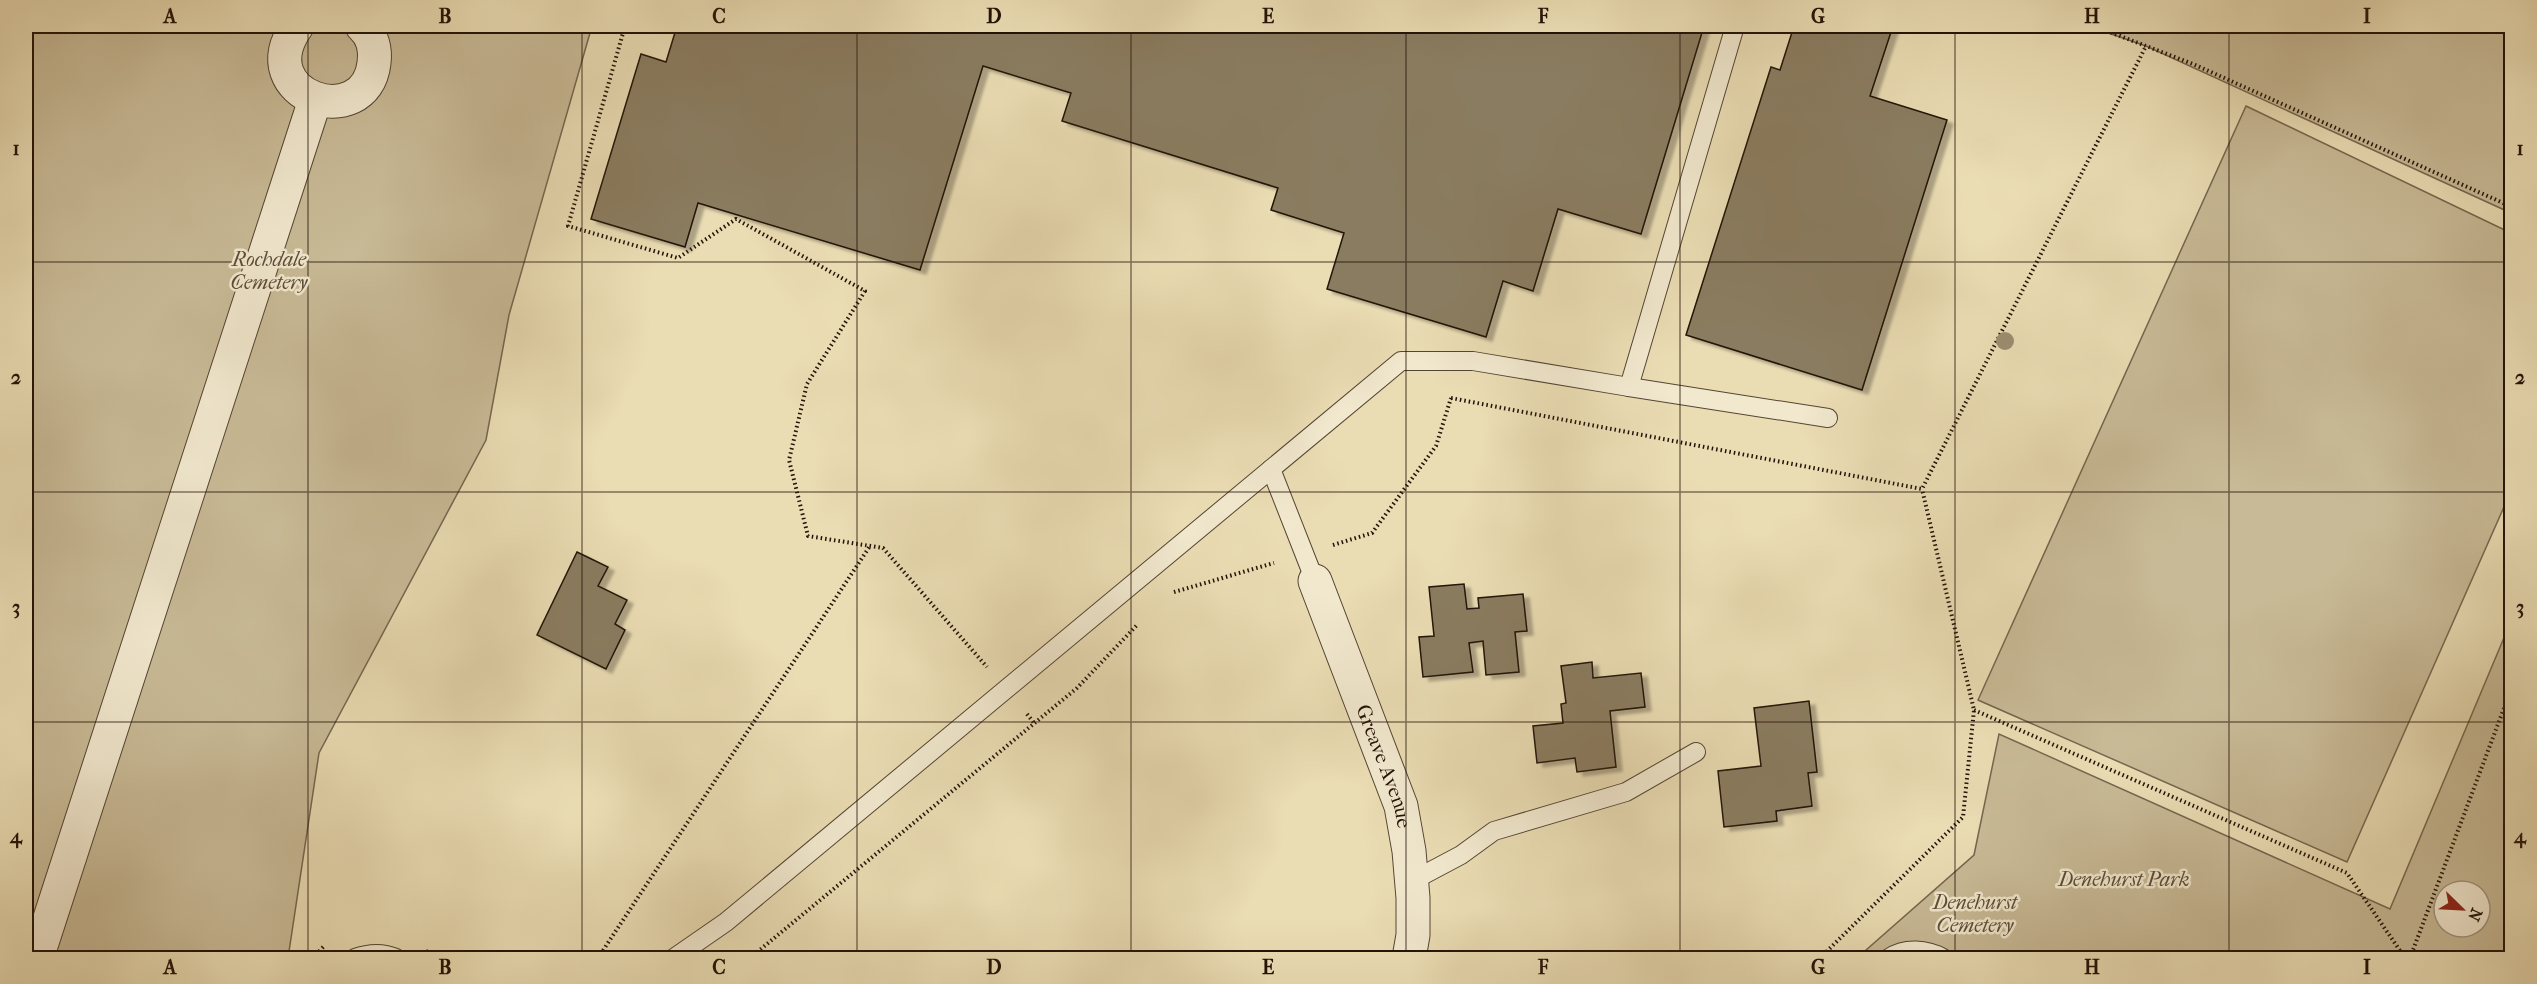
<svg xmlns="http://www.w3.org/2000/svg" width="2537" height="984" viewBox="0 0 2537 984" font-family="'IM FELL French Canon',serif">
  <defs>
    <filter id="shadow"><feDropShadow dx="6" dy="4" stdDeviation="1.5" flood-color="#0004"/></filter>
  </defs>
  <rect width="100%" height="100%" fill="#eadcb3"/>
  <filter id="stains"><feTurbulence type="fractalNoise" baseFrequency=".00333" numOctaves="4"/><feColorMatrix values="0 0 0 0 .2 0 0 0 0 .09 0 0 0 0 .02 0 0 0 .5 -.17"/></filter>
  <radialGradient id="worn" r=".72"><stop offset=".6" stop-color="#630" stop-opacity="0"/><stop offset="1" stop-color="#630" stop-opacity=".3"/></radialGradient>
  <g fill="#c8ba96" stroke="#75664e" stroke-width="1.5" fill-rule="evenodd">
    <path d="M26 26H592L509 315 486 440 319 753 288 958H26Z"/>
    <path d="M2088 26H2511V213L2146 46Z"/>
    <path d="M2246 106 2511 233V491L2347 862 1978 700Z"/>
    <path d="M2511 621V958H1857L1974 855 1999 734 2390 909ZM2444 891H2480V927H2444Z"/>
  </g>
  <g fill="#8a7c60" stroke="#221307" stroke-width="1.5" filter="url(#shadow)">
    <path d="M677 26H1704L1641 234 1558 209 1533 291 1503 281 1486 337 1327 289 1344 233 1271 210 1278 188 1062 121 1071 93 983 66 920 270 698 203 685 247 591 219 641 54 666 62Z"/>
    <path d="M1794 26H1893L1870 96 1947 120 1862 390 1686 335 1771 67 1780 70Z"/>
    <path d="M577 552 608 567 598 586 627 600 615 624 625 630 606 669 537 635Z"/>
    <path d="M1464 584 1467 609 1479 608 1478 598 1523 594 1527 631 1515 632 1519 672 1486 675 1483 641 1469 643 1473 672 1423 677 1419 637 1434 636 1429 587Z"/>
    <path d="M1592 662 1593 678 1641 673 1645 707 1610 711 1616 767 1577 772 1575 758 1537 763 1533 726 1563 723 1561 704 1566 703 1561 666Z"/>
    <path d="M1809 701 1817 772 1808 773 1812 806 1776 811 1777 821 1724 827 1718 771 1761 766 1754 708Z"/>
  </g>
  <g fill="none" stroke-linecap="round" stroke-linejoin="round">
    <defs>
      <g id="lane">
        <path d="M1629 387 1828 418"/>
        <path d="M1271 469 1315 581"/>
        <path d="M1412 881 1461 855 1494 831 1626 792 1696 752"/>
        <path d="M355 958C369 953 382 952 396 958"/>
        <path d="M674 958 726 922 1401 361H1473L1629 387 1735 26"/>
        <path d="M1889 958C1905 947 1927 949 1943 958"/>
      </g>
      <g id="street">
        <path d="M297 26C247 97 366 134 374 63 376 49 372 35 362 26"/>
        <path id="s1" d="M1315 581 1401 806 1409 851 1413 898V935L1409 958"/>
        <path d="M37 958 315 100"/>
      </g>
    </defs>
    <use href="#lane" stroke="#544532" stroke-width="20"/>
    <use href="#street" stroke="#544532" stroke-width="35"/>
    <g stroke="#221307" stroke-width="4" stroke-dasharray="1.5 3" stroke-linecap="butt">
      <path d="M625 26 568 226 678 258 736 219 865 291 807 384 789 460 808 536 883 548 987 667"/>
      <path d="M2094 26 2193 64 2512 207"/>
      <path d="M1451 398 1922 489 2146 46"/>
      <path d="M1333 545 1372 533 1436 446 1451 398"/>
      <path d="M1174 592 1274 563"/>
      <path d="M1974 710 2347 873 2405 958"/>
      <path d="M1027 714 1034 723"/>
      <path d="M426 951 442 958"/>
      <path d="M313 958 325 945"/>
      <path d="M598 958 870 546"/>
      <path d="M750 958 1077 688 1138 624"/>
      <path d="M1820 958 1963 817 1974 710 1922 489"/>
      <path d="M2410 958 2512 687"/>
    </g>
    <use href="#lane" stroke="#f1e8ce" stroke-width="18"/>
    <use href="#street" stroke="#f1e8ce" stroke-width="33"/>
  </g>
  <circle fill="#9c8d70" cx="2005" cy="341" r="9"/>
  <path fill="none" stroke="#221307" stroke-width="1.5" stroke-opacity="0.55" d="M308 26V958M582 26V958M857 26V958M1131 26V958M1406 26V958M1680 26V958M1955 26V958M2229 26V958M26 262H2512M26 492H2512M26 722H2512"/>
  <g text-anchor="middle" stroke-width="5" stroke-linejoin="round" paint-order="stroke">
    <g font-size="20" font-style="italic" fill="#5c4d39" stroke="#f1e8ce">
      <text x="269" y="266">Rochdale<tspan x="269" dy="23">Cemetery</tspan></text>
      <text x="2124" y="886">Denehurst Park</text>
      <text x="1975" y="909">Denehurst<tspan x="1975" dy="23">Cemetery</tspan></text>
    </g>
    <g font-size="20" fill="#221307" stroke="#f1e8ce">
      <text dy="7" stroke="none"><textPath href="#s1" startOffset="198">Greave Avenue</textPath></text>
    </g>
  </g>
  <rect width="2537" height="984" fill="none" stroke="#eadcb3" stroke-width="66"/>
  <g transform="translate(2462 909) rotate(114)"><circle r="28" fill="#f1e8ce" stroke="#9e937e" stroke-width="1.5"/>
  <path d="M0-4.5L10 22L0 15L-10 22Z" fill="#8f2418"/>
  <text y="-9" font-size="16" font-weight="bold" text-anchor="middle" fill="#221307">N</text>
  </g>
  <rect x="33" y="33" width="2471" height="918" fill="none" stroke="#221307" stroke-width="2"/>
  <g font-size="20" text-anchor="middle" font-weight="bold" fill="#221307">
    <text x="170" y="23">A</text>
    <text x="445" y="23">B</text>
    <text x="719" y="23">C</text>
    <text x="994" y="23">D</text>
    <text x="1268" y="23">E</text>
    <text x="1543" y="23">F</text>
    <text x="1818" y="23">G</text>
    <text x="2092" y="23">H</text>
    <text x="2367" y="23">I</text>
    <text x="16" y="155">1</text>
    <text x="2520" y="155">1</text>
    <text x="16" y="384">2</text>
    <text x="2520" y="384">2</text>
    <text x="16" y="614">3</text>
    <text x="2520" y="614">3</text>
    <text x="16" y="843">4</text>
    <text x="2520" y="843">4</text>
    <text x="170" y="974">A</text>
    <text x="445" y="974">B</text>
    <text x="719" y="974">C</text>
    <text x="994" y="974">D</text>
    <text x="1268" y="974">E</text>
    <text x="1543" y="974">F</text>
    <text x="1818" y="974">G</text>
    <text x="2092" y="974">H</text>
    <text x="2367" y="974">I</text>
  </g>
  <rect width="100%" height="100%" filter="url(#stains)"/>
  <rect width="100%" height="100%" fill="url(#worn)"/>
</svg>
